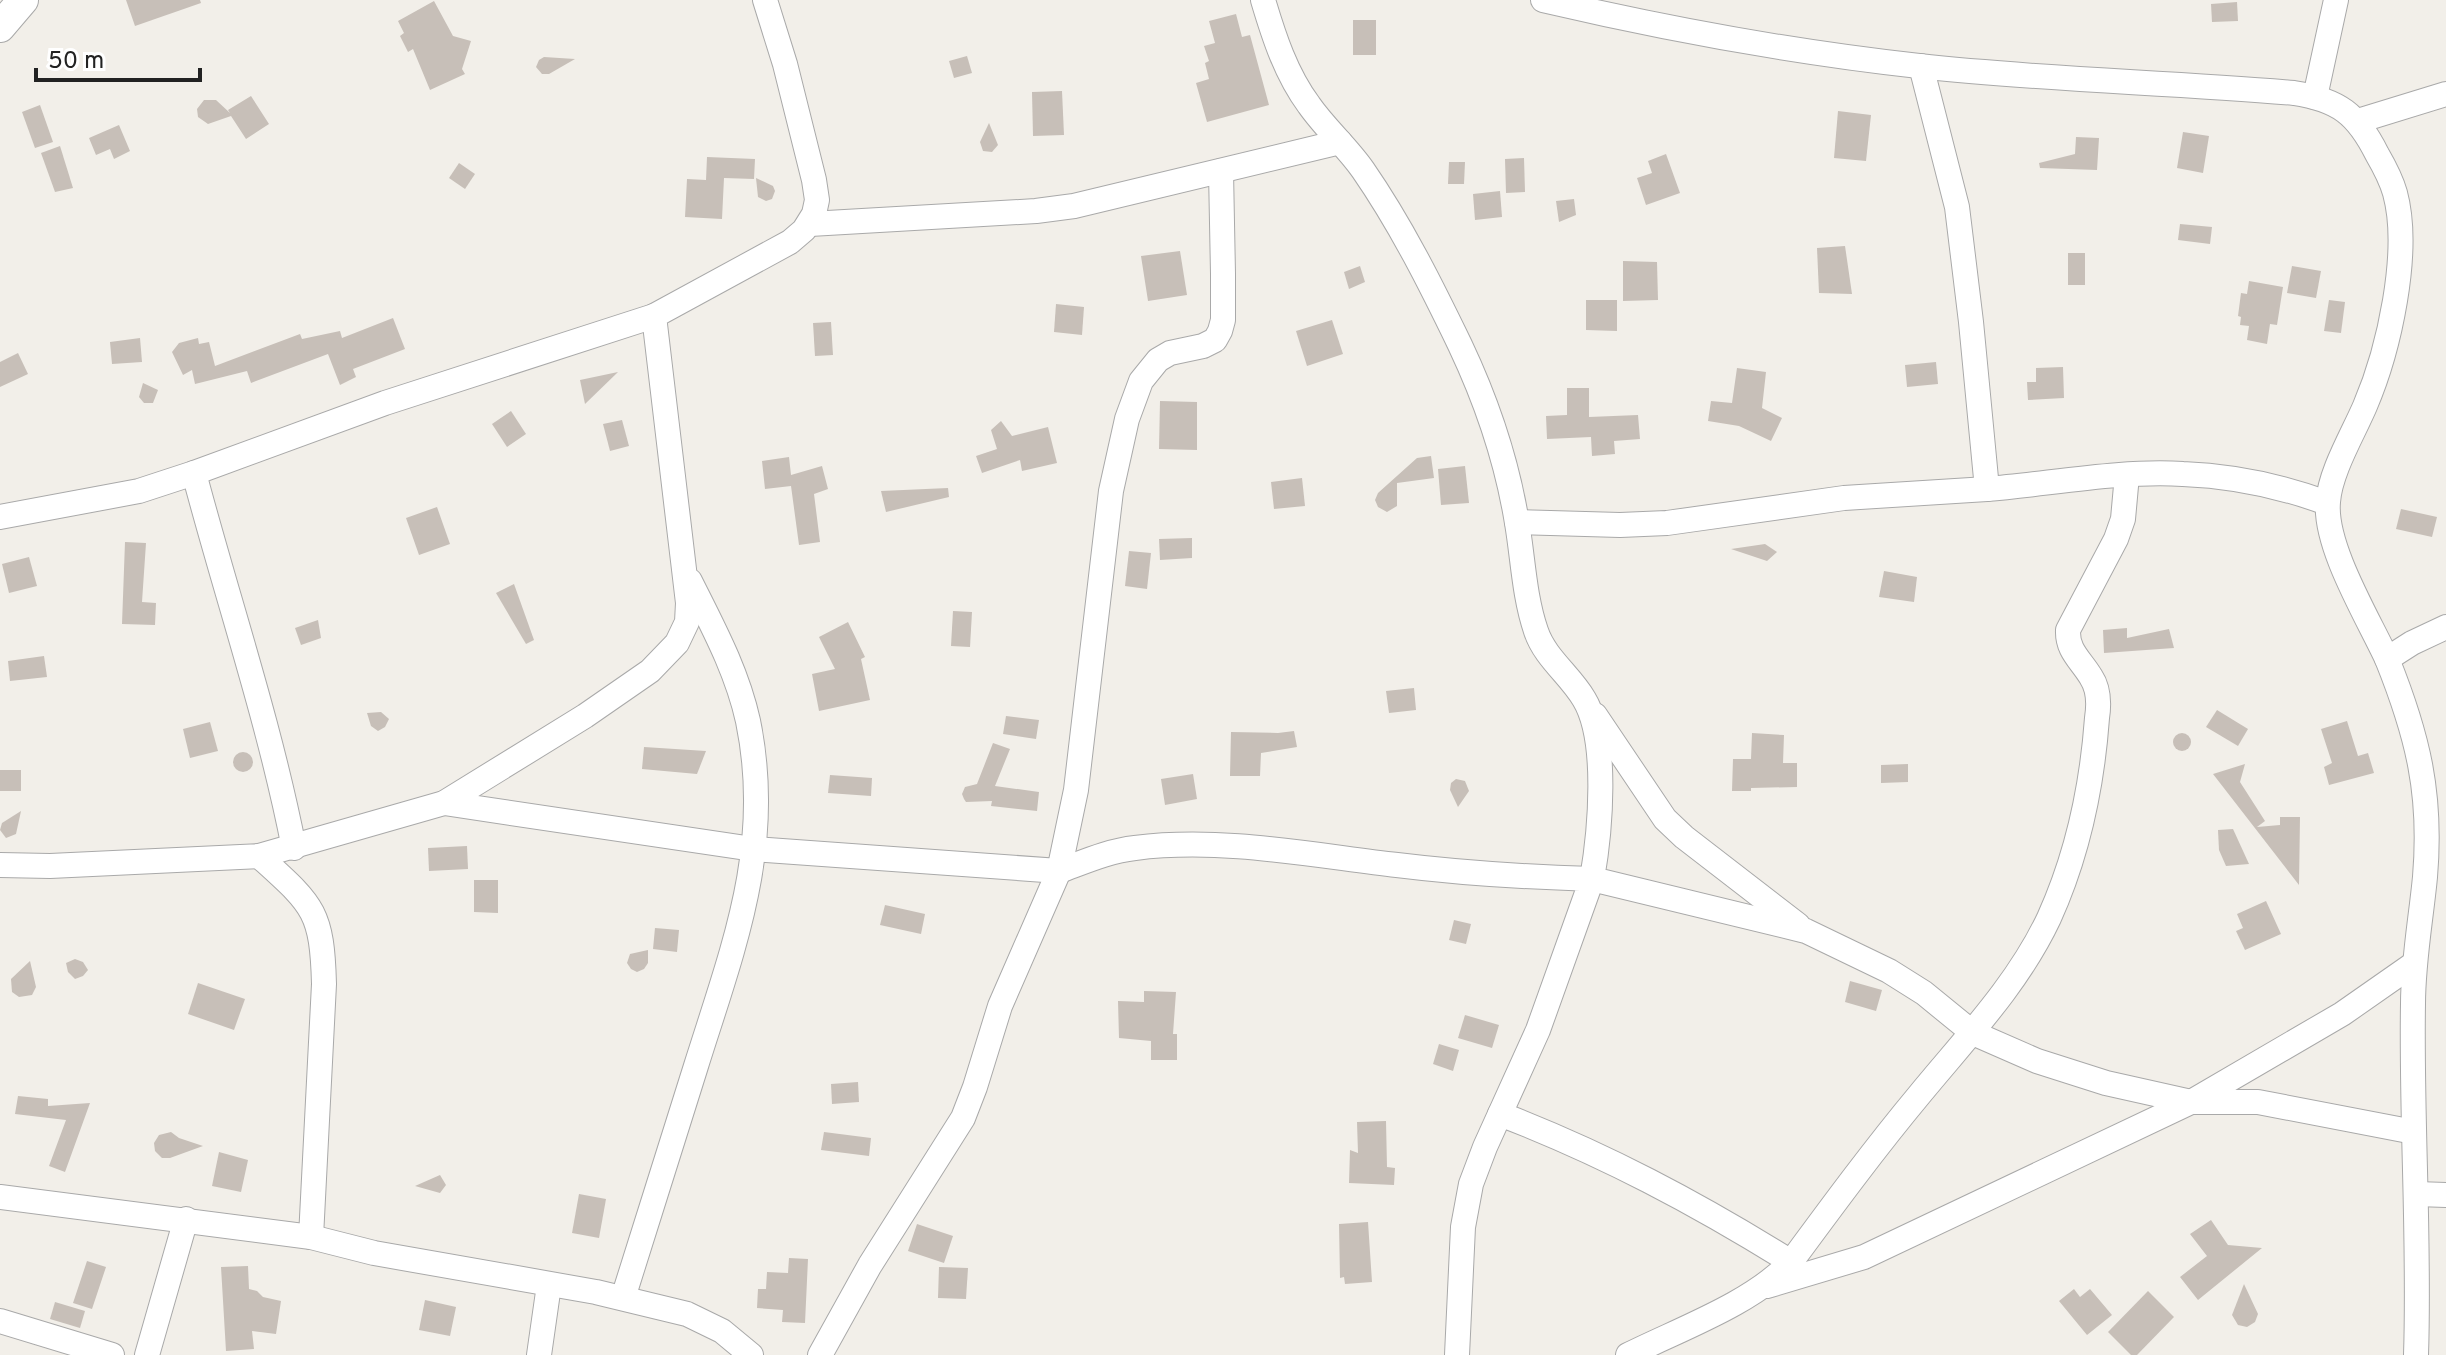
<svg xmlns="http://www.w3.org/2000/svg" width="2446" height="1355" viewBox="0 0 2446 1355" font-family="Overpass,sans-serif">
  <rect width="100%" height="100%" fill="#f2efe9"/>
  <g fill="#c7bfb8">
    <path d="M126 0H200L201 3 135 26Z"/>
    <path d="M434 1 453 36 471 41 462 69 465 74 430 90 413 49 408 52 400 36 404 33 398 21Z"/>
    <path d="M2237 2 2238 21 2212 22 2211 4Z"/>
    <path d="M1236 14 1242 37 1250 35 1269 105 1207 122 1196 83 1209 79 1205 63 1209 61 1204 46 1215 43 1209 21Z"/>
    <rect x="1353" y="20" width="23" height="35"/>
    <path d="M967 56 972 73 954 78 949 61Z"/>
    <path d="M544 57 575 59 549 74H542L536 67 539 60Z"/>
    <path d="M1062 91 1064 135 1033 136 1032 92Z"/>
    <path d="M251 96 269 124 246 139 231 116 208 124 198 117 197 109 204 100H216L230 113 228 110Z"/>
    <path d="M40 105 53 142 35 148 22 112Z"/>
    <path d="M1838 111 1871 115 1866 161 1834 158Z"/>
    <path d="M989 123 998 145 992 152 983 151 980 142Z"/>
    <path d="M119 125 130 151 114 159 110 149 96 155 89 138Z"/>
    <path d="M2183 132 2209 136 2203 173 2177 168Z"/>
    <path d="M2076 137 2099 138 2097 170 2040 168 2039 163 2075 154Z"/>
    <path d="M60 146 73 188 55 192 41 153Z"/>
    <path d="M1666 154 1680 193 1646 205 1637 178 1652 173 1648 161Z"/>
    <path d="M707 157 755 159 754 179 724 178 722 219 685 217 687 179 706 180Z"/>
    <path d="M1524 158 1525 192 1506 193 1505 159Z"/>
    <path d="M1449 162H1465L1464 184H1448Z"/>
    <path d="M459 163 475 174 465 189 449 178Z"/>
    <path d="M756 178 773 186 775 191 772 199 766 201 758 197Z"/>
    <path d="M1500 191 1502 217 1475 220 1473 194Z"/>
    <path d="M1574 199 1576 215 1559 222 1556 201Z"/>
    <path d="M2180 224 2212 227 2210 244 2178 240Z"/>
    <path d="M1845 246 1852 294 1819 293 1817 248Z"/>
    <path d="M1180 251 1187 295 1148 301 1141 256Z"/>
    <rect x="2068" y="253" width="17" height="32"/>
    <path d="M1623 261 1657 262 1658 300 1623 301Z"/>
    <path d="M1360 266 1365 282 1349 289 1344 272Z"/>
    <path d="M2292 266 2321 271 2316 298 2287 293Z"/>
    <path d="M2249 281 2283 287 2277 325 2270 324 2267 344 2247 340 2249 326 2240 325 2241 317 2238 316 2241 293 2247 294Z"/>
    <path d="M1586 300H1617V331L1586 330Z"/>
    <path d="M2329 300 2345 302 2341 333 2324 331Z"/>
    <path d="M1056 304 1084 307 1082 335 1054 332Z"/>
    <path d="M393 318 405 349 353 369 356 377 340 385 328 354 251 383 247 371 195 384 192 370 183 375 172 352 179 343 198 338 199 344 209 342 215 366 300 334 302 339 340 331 342 338Z"/>
    <path d="M1332 320 1343 354 1307 366 1296 331Z"/>
    <path d="M831 322 833 355 815 356 813 323Z"/>
    <path d="M140 338 142 362 112 364 110 342Z"/>
    <path d="M18 353 28 374 0 387V362Z"/>
    <path d="M1936 362 1938 384 1907 387 1905 365Z"/>
    <path d="M2063 367 2064 398 2028 400 2027 382H2036V368Z"/>
    <path d="M1737 368 1766 372 1762 408 1782 418 1771 441 1739 426 1708 421 1711 401 1732 403Z"/>
    <path d="M618 372 585 404 580 380Z"/>
    <path d="M143 383 158 390 153 403H144L139 397Z"/>
    <path d="M1567 388H1589V417L1638 415 1640 439 1614 441 1615 454 1592 456 1591 437 1547 439 1546 416 1567 415Z"/>
    <path d="M1160 401 1197 402V450L1159 449Z"/>
    <path d="M511 411 526 434 507 447 492 424Z"/>
    <path d="M622 420 629 446 610 451 603 424Z"/>
    <path d="M1001 421 1012 436 1048 427 1057 463 1022 471 1020 460 982 473 976 456 997 449 991 430Z"/>
    <path d="M1431 456 1434 478 1397 483V506L1387 512 1378 507 1375 500 1378 493 1417 458Z"/>
    <path d="M789 457 791 475 822 466 828 489 814 494 820 542 799 545 791 486 765 489 762 461Z"/>
    <path d="M1465 466 1469 503 1441 505 1438 469Z"/>
    <path d="M1302 478 1305 506 1274 509 1271 482Z"/>
    <path d="M948 488 949 497 886 512 881 491Z"/>
    <path d="M437 507 450 544 419 555 406 518Z"/>
    <path d="M2401 509 2437 517 2432 537 2396 529Z"/>
    <path d="M1192 538V558L1160 560 1159 539Z"/>
    <path d="M125 542 146 543 142 602 156 603 155 625 122 624Z"/>
    <path d="M1765 544 1777 552 1767 561 1731 549Z"/>
    <path d="M1129 551 1151 553 1147 589 1125 586Z"/>
    <path d="M29 557 37 586 9 593 2 564Z"/>
    <path d="M1884 571 1917 577 1914 602 1879 597Z"/>
    <path d="M514 584 534 640 526 644 496 593Z"/>
    <path d="M953 611 972 612 970 647 951 646Z"/>
    <path d="M318 620 321 638 301 645 295 628Z"/>
    <path d="M848 622 865 657 861 659 870 700 819 711 812 674 835 669 819 637Z"/>
    <path d="M2127 628V638L2169 629 2174 648 2104 653 2103 630Z"/>
    <path d="M44 656 47 677 10 681 8 661Z"/>
    <path d="M1414 688 1416 710 1389 713 1386 691Z"/>
    <path d="M2217 710 2248 729 2238 746 2206 727Z"/>
    <path d="M381 712 389 719 385 727 378 731 371 726 367 713Z"/>
    <path d="M1006 716 1039 720 1036 739 1003 734Z"/>
    <path d="M2347 721 2358 756 2368 753 2374 773 2329 785 2324 767 2332 763 2321 729Z"/>
    <path d="M210 722 218 751 190 758 183 729Z"/>
    <path d="M1294 731 1297 747 1261 753 1260 776H1230L1231 732 1278 733Z"/>
    <path d="M1752 733 1784 735 1783 763H1797V787L1751 788V791H1732L1733 759H1751Z"/>
    <circle cx="2182" cy="742" r="9"/>
    <path d="M993 743 1010 749 995 786 1039 792 1037 811 991 806 992 801 966 802 964 799 962 794 965 787 977 784Z"/>
    <path d="M644 747 706 751 697 774 642 769Z"/>
    <circle cx="243" cy="762" r="10"/>
    <path d="M1908 764V782L1881 783V765Z"/>
    <path d="M2245 764 2240 782 2265 821 2257 827 2280 825V817H2300L2299 885 2213 774Z"/>
    <rect x="0" y="770" width="21" height="21"/>
    <path d="M1193 774 1197 799 1165 805 1161 779Z"/>
    <path d="M830 775 872 778 871 796 828 793Z"/>
    <path d="M1456 779 1465 781 1469 791 1458 807 1450 790 1451 783Z"/>
    <path d="M21 811 16 834 6 838 0 830 2 823Z"/>
    <path d="M2233 829 2249 864 2226 866 2219 850 2218 830Z"/>
    <path d="M467 846 468 869 429 871 428 848Z"/>
    <path d="M474 880H498V913L474 912Z"/>
    <path d="M2266 901 2281 934 2245 950 2236 931 2243 928 2237 914Z"/>
    <path d="M885 905 925 914 921 934 880 925Z"/>
    <path d="M1454 920 1471 924 1466 944 1449 940Z"/>
    <path d="M655 928 679 930 677 952 653 949Z"/>
    <path d="M648 950V963L644 969 637 972 631 969 627 963 630 954Z"/>
    <path d="M75 959 83 962 88 970 83 976 75 979 68 972 66 963Z"/>
    <path d="M30 961 36 987 32 995 19 997 12 992 11 979Z"/>
    <path d="M1850 981 1882 990 1876 1011 1845 1002Z"/>
    <path d="M198 983 245 999 234 1030 188 1014Z"/>
    <path d="M1144 991 1176 992 1173 1034H1177V1060H1151V1041L1119 1038 1118 1001 1144 1002Z"/>
    <path d="M1465 1015 1499 1025 1492 1048 1458 1038Z"/>
    <path d="M1439 1044 1459 1050 1453 1071 1433 1064Z"/>
    <path d="M858 1082 859 1102 832 1104 831 1084Z"/>
    <path d="M18 1096 48 1099V1106L90 1103 65 1172 49 1166 66 1120 15 1114Z"/>
    <path d="M1386 1121 1387 1167 1395 1168 1394 1185 1349 1183 1350 1150 1358 1153 1357 1122Z"/>
    <path d="M171 1132 179 1138 203 1146 170 1158H162L155 1151 154 1143 159 1135Z"/>
    <path d="M824 1132 871 1138 869 1156 821 1150Z"/>
    <path d="M219 1152 248 1160 241 1192 212 1186Z"/>
    <path d="M440 1175 446 1185 440 1193 415 1186Z"/>
    <path d="M579 1194 606 1199 599 1238 572 1233Z"/>
    <path d="M2211 1220 2228 1245 2262 1248 2198 1300 2180 1277 2207 1256 2190 1234Z"/>
    <path d="M1368 1222 1372 1282 1345 1284 1344 1277 1340 1278 1339 1224Z"/>
    <path d="M917 1224 953 1236 944 1263 908 1251Z"/>
    <path d="M789 1258 808 1259 805 1323 782 1322 783 1310 757 1308 758 1289H766L767 1272 788 1273Z"/>
    <path d="M87 1261 106 1267 92 1309 73 1303Z"/>
    <path d="M248 1266 249 1289 257 1291 263 1297 281 1301 276 1334 252 1331 254 1349 226 1351 221 1267Z"/>
    <path d="M939 1267 968 1268 966 1299 938 1298Z"/>
    <path d="M2244 1284 2258 1314 2255 1322 2247 1327 2238 1325 2232 1315Z"/>
    <path d="M2074 1289 2080 1297 2090 1289 2112 1315 2087 1335 2059 1301Z"/>
    <path d="M2148 1291 2174 1317 2137 1355H2131L2108 1332Z"/>
    <path d="M425 1300 456 1307 450 1336 419 1330Z"/>
    <path d="M55 1302 85 1311 80 1328 50 1319Z"/>
  </g>
  <g fill="none" stroke-linecap="round" stroke-linejoin="round">
    <defs>
      <g id="minor">
        <path d="M1263 0C1274 37 1286 74 1309 105 1325 128 1347 147 1363 170 1401 225 1431 285 1460 345 1487 402 1507 461 1517 523 1523 558 1524 596 1536 631 1545 658 1570 675 1584 699 1609 740 1600 833 1592 879L1806 931 1889 971 1924 993 1973 1033 2037 1061 2106 1083 2191 1102H2258L2414 1132"/>
        <path d="M1543 0C1667 29 1792 52 1919 66 2044 80 2169 82 2294 93 2339 100 2357 114 2377 154 2384 166 2391 179 2395 193 2411 252 2389 350 2365 406 2353 434 2330 472 2328 502 2324 546 2368 618 2387 659L2412 643 2446 627"/>
        <path d="M1921 66 1957 207 1971 322 1987 489C2049 484 2121 470 2183 474 2233 476 2281 486 2327 503"/>
        <path d="M2315 97 2336 0"/>
        <path d="M2358 121 2446 94"/>
        <path d="M810 224 1036 211 1074 206 1340 142"/>
        <path d="M0 517 139 491 194 473"/>
        <path d="M1517 522 1620 525 1667 523 1844 498 1987 489"/>
        <path d="M2387 659C2418 736 2432 794 2425 877 2421 919 2413 961 2413 1004 2411 1121 2420 1238 2416 1355"/>
        <path d="M1595 715 1665 819 1684 837 1798 925"/>
        <path d="M444 803 753 849 1059 871C1084 862 1108 851 1135 848 1221 837 1311 855 1397 865 1461 873 1526 877 1592 879L1538 1030 1485 1147 1471 1184 1463 1227 1457 1355"/>
        <path d="M294 848C269 720 227 598 194 473L385 403 654 316"/>
        <path d="M259 856C313 905 322 910 324 984L311 1237"/>
        <path d="M0 865 50 866 259 856 444 803 585 716 650 671 677 643 687 622 688 603 654 316 790 242 804 230 814 214 817 200 814 180 785 64 765 0"/>
        <path d="M1500 1114C1604 1154 1696 1203 1791 1262"/>
        <path d="M2417 1194 2446 1195"/>
        <path d="M0 1197 311 1237 374 1253 596 1292 687 1314 722 1331 751 1355"/>
        <path d="M1767 1286 1864 1257 2191 1102 2342 1014 2415 963"/>
        <path d="M623 1298C647 1221 672 1143 696 1066 733 948 774 847 748 721 737 671 713 627 690 581"/>
        <path d="M0 1321 112 1355"/>
        <path d="M147 1355 186 1219"/>
        <path d="M539 1355 549 1285"/>
        <path d="M820 1355 870 1265 963 1118 975 1087 1000 1006 1059 871 1076 790 1111 491 1127 419 1141 381 1158 360 1170 353 1203 346 1215 340 1220 331 1223 320V274L1221 171"/>
        <path d="M1628 1355C1680 1329 1751 1304 1791 1262 1833 1205 1875 1148 1920 1094 1966 1038 2018 984 2049 918 2078 854 2092 787 2097 718 2099 705 2099 689 2091 677 2081 660 2067 651 2068 630L2116 539 2123 519 2127 475"/>
      </g>
      <path id="tertiary" d="M0 27 23 0"/>
    </defs>
    <use href="#minor" stroke="#a9a9a9" stroke-width="26"/>
    <use href="#tertiary" stroke="#a9a9a9" stroke-width="32"/>
    <use href="#minor" stroke="#fff" stroke-width="24"/>
    <use href="#tertiary" stroke="#fff" stroke-width="30"/>
  </g>
  <path d="M36 68v12h164v-12" fill="none" stroke="#222222" stroke-width="4"/>
  <text x="48" y="68" font-size="24" fill="#222222" stroke="#ffffff" stroke-width="6" paint-order="stroke">50 m</text>
</svg>
